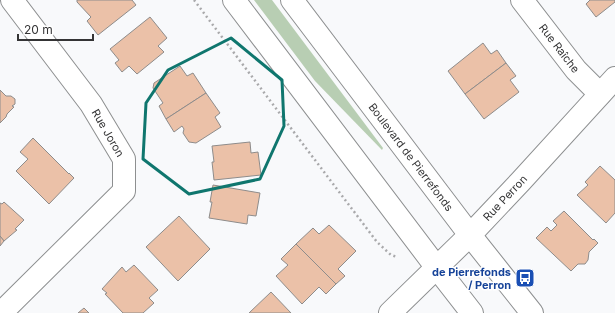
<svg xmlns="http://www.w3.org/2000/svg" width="615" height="313" viewBox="0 0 615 313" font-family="Inter,sans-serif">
  <rect width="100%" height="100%" fill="#f8f9fb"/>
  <path fill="#b8ceb3" d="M254 0H272L383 148 382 150 315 81Z"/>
  <g fill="#ebc1a8" stroke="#8e8c8b">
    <path d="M77 0H132L136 5 98 35 87 21 91 17 77 2Z"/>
    <path d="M590 0H615V2L596 17 586 4Z"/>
    <path d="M150 17 167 38 158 46 164 52 137 74 129 66 122 72 115 63 119 60 110 49Z"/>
    <path d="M483 43 491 54 497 50 506 63 465 94 448 71Z"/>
    <path d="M506 63 516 76 510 80 519 92 484 119 465 94Z"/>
    <path d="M180 66 187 76 193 73 206 93 166 119 159 106 163 103 153 88 154 83Z"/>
    <path d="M0 90 6 96H11L15 99V104L12 106 14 107 7 114 6 117 0 123Z"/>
    <path d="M206 93 220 113 215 117 221 127 196 143 189 142 183 133 184 129 182 126 174 132 166 119Z"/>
    <path d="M33 138 69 174V173L74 178 49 204 16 171 28 159 20 152Z"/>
    <path d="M250 142 251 153 258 152 261 175 214 180 212 162H214L212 146Z"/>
    <path d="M600 166 615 180V213L606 223 577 195 588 185 585 182Z"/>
    <path d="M213 185 260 193 256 216 248 215 247 224 209 218 212 202H210Z"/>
    <path d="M4 202 24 220 15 229 17 230 4 241 0 236V203L2 204Z"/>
    <path d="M564 211 593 240 594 239 598 243 589 252 588 260 585 264H578L571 271 536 238 547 227 551 231 557 225 553 221Z"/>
    <path d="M179 216 210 249 178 281 146 247Z"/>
    <path d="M329 225 356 251 338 269 345 276 336 284 296 244 313 228 319 234Z"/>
    <path d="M0 236 4 241 0 246Z"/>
    <path d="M296 244 336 284 326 294 319 287 302 304 276 276 288 265 281 259Z"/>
    <path d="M134 265 158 290 149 298 154 303 143 313H123L105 294 107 293 102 289 122 267 126 272Z"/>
    <path d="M271 292 291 313H249Z"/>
    <path d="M84 308 89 313H78Z"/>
  </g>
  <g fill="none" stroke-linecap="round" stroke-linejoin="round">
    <defs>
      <g id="minor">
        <path id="s1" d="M522 0 576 70 600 94"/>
        <path id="s2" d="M470 235 521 181 615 78"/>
        <path d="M1 313 124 191V159L91 104 12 0"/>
      </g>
      <path id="tertiary" d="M390 313 470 235"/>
      <g id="secondary">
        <path d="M234 0 437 268 472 313"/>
        <path id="s3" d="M292 0 470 235 532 313"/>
      </g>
    </defs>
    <use href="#minor" stroke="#8d8f90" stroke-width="24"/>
    <use href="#tertiary" stroke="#8d8f90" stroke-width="24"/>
    <use href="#secondary" stroke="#8d8f90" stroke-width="24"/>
    <path stroke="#a9a9ab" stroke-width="2.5" stroke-dasharray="2 3" stroke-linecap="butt" d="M194 0 377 242 391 255 397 257"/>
    <use href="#minor" stroke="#fff" stroke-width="22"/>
    <use href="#tertiary" stroke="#fff" stroke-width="22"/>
    <use href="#secondary" stroke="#fff" stroke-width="22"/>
  </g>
  <path fill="none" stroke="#0f766e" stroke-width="3" stroke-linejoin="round" d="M231 38 282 80 284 126 260 179 189 194 143 159 146 103 168 70Z"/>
  <defs>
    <symbol id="bus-square" viewBox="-11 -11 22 22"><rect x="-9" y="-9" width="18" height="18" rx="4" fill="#1a4fb4" stroke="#fff"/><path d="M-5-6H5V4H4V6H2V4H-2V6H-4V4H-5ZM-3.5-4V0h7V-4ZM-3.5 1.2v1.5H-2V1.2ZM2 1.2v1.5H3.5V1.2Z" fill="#fff"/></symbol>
  </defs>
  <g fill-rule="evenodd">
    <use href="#bus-square" x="514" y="267" width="22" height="22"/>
  </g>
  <g text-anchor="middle" stroke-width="3" stroke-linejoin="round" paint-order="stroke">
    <g font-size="11" fill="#343435" stroke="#fff">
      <text dy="4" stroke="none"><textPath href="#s1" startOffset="61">Rue Raîche</textPath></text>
      <text transform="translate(108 133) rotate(60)" y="4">Rue Joron</text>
      <text dy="4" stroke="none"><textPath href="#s3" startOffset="197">Boulevard de Pierrefonds</textPath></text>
      <text dy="4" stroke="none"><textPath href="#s2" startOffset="51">Rue Perron</textPath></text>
    </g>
    <g font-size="11" font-weight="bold" fill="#164399" stroke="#fff" text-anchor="end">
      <text x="511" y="276">de Pierrefonds<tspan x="511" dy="13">/ Perron</tspan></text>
    </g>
  </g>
  <path d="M18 34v6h75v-6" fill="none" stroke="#343435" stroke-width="2"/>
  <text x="24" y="34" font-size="12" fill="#343435" stroke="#ffffff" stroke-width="3" paint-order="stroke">20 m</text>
</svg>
